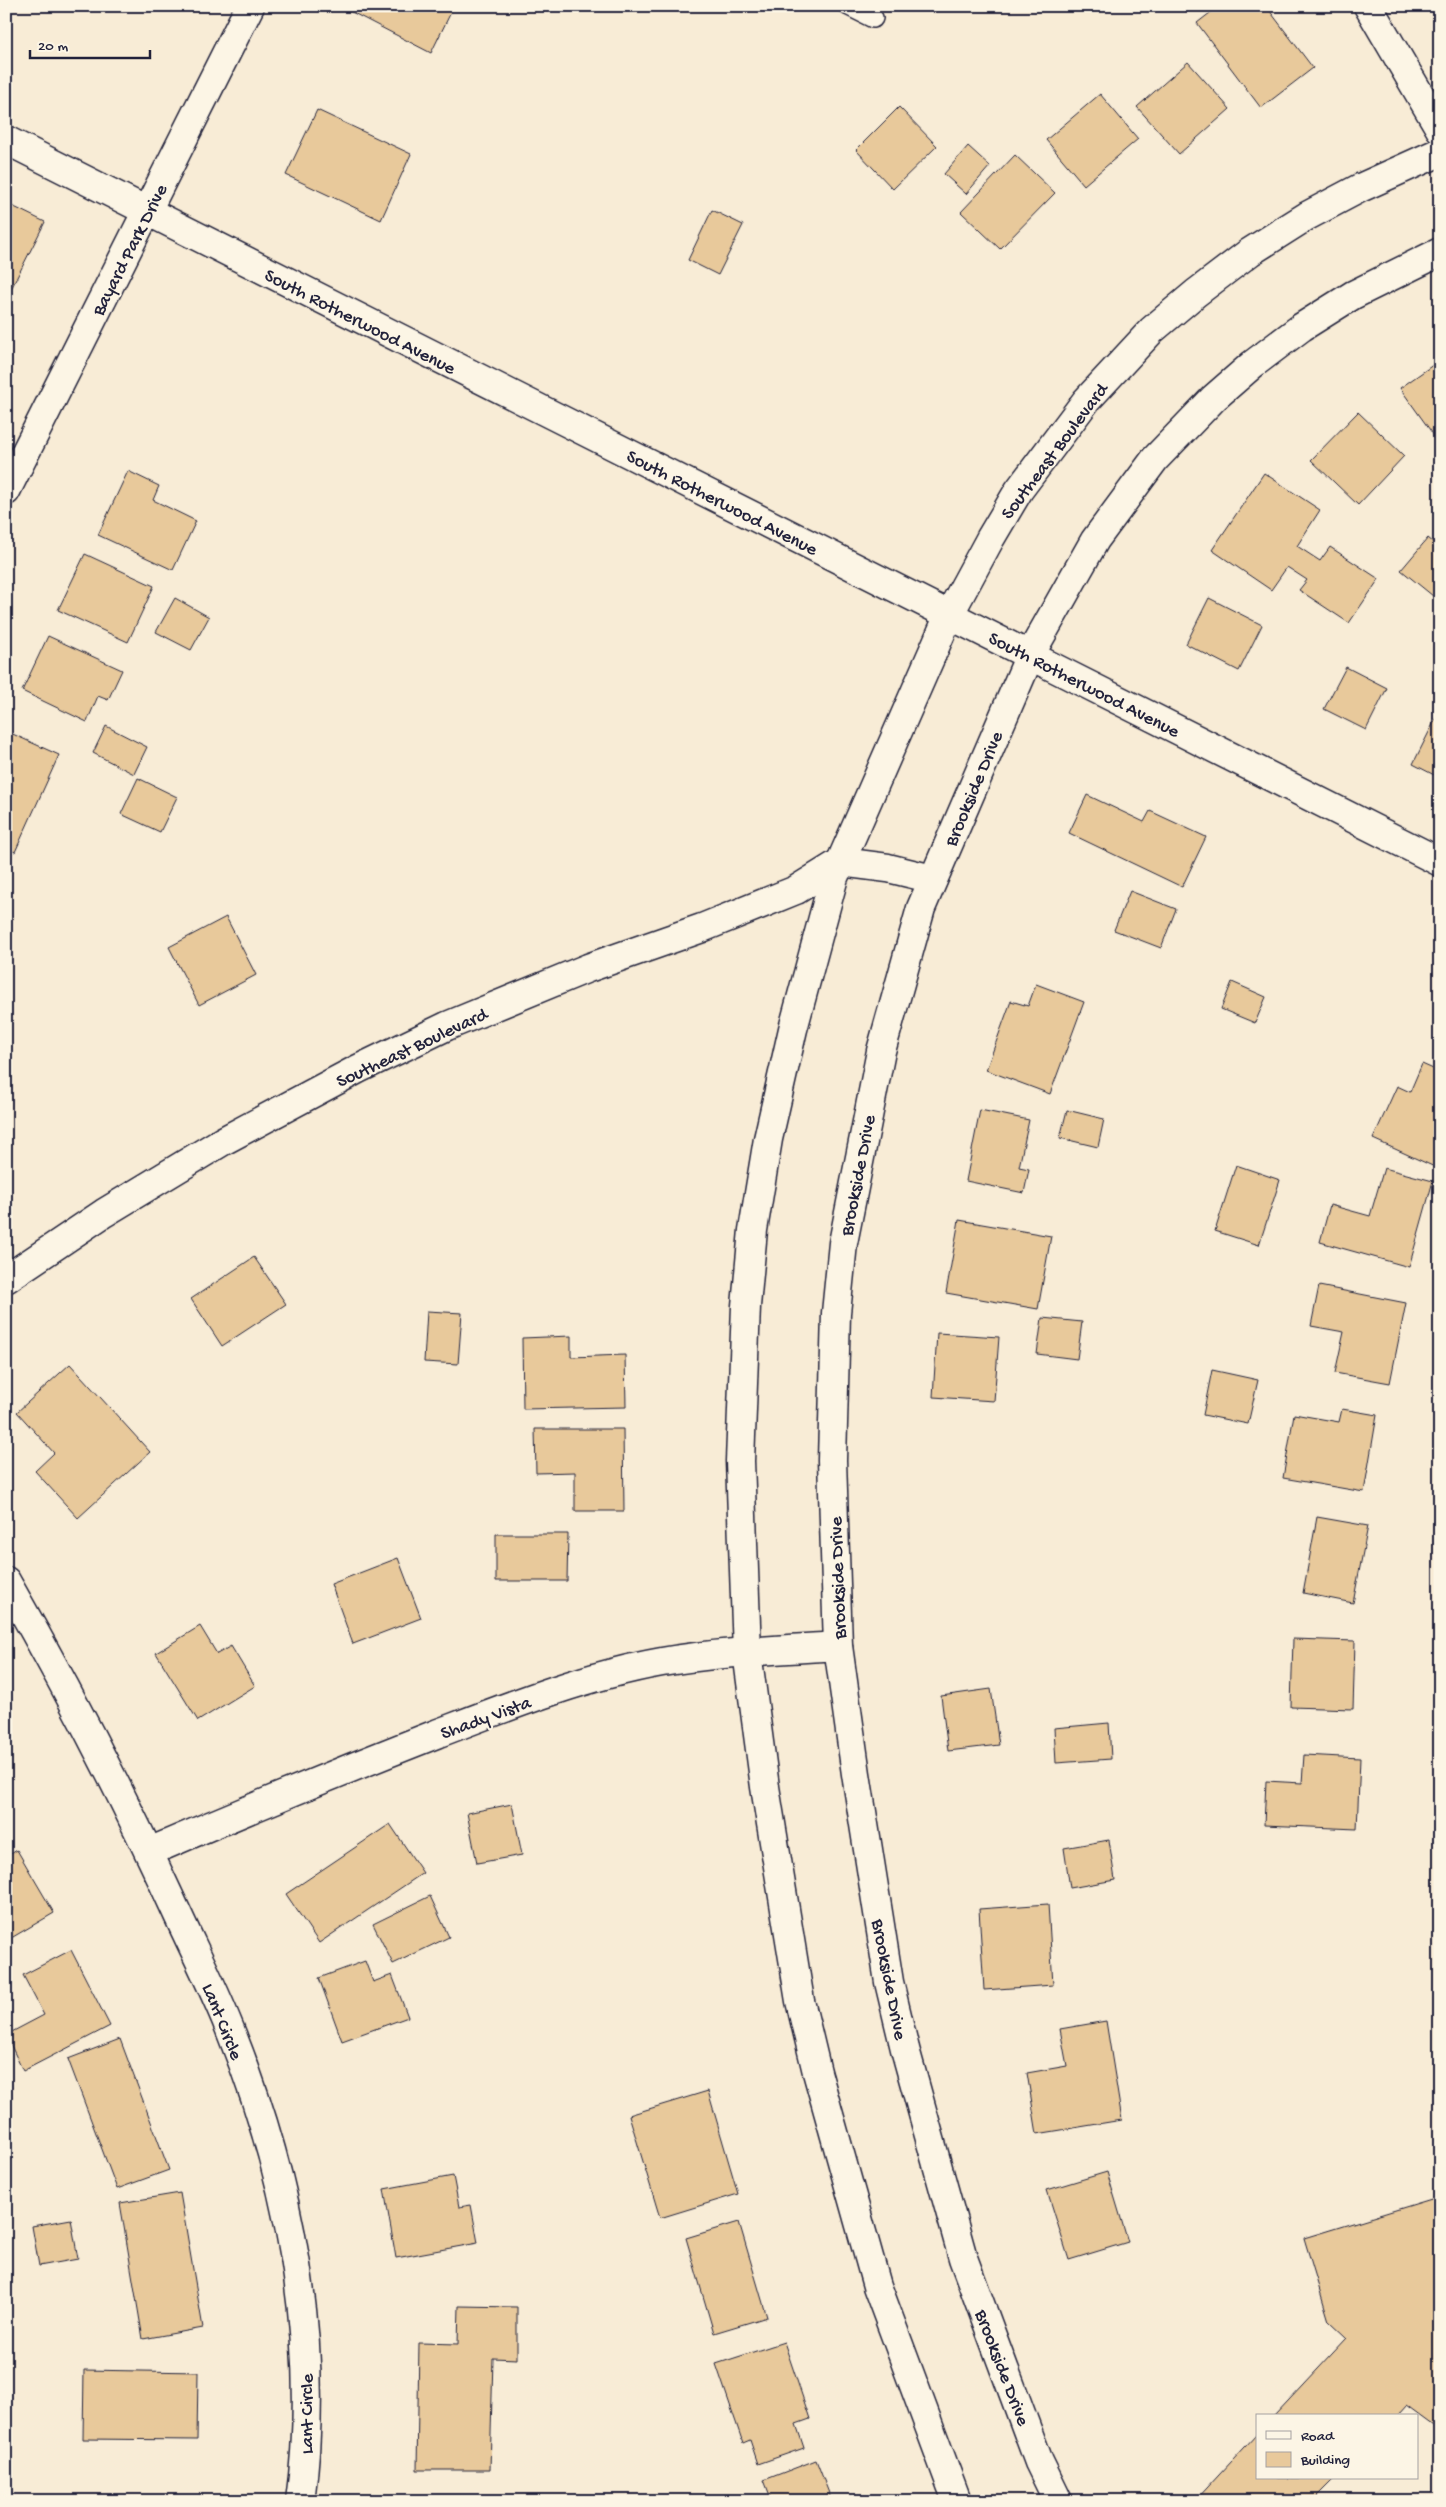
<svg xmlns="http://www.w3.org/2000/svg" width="1446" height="2507" viewBox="0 0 1446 2507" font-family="'Gochi Hand',sans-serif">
  <rect width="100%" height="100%" fill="#f8ecd6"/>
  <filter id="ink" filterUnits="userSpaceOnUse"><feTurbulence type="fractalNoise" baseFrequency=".02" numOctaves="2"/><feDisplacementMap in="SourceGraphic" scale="10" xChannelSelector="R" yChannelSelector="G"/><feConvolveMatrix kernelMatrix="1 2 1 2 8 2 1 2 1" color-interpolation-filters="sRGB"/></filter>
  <g filter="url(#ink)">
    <g fill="#e8c99b" stroke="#22223b">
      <path d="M340 6H454L431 53Z"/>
      <path d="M1219 6H1266L1313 68 1261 108 1197 23Z"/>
      <path d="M1188 62 1230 109 1179 154 1137 107Z"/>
      <path d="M1100 94 1138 139 1084 185 1046 140Z"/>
      <path d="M899 107 937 146 893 189 856 150Z"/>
      <path d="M317 110 411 154 381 220 286 175Z"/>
      <path d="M968 146 990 166 966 194 944 174Z"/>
      <path d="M1015 155 1055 193 1000 249 961 212Z"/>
      <path d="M6 203 45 222 11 289 6 287Z"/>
      <path d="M712 210 743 225 718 275 688 260Z"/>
      <path d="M1440 360V444L1400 388Z"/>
      <path d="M1358 412 1404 456 1358 505 1311 460Z"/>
      <path d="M128 471 159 486 153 500 196 521 173 570 98 535Z"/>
      <path d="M1264 473 1320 510 1297 546 1320 561 1330 547 1379 579 1349 623 1299 590 1307 580 1287 567 1271 590 1212 550Z"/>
      <path d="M1428 538 1440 548V587L1433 596 1401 570Z"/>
      <path d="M85 554 154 586 128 642 58 610Z"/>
      <path d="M175 598 209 617 191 650 156 632Z"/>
      <path d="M1209 598 1262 625 1239 671 1186 644Z"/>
      <path d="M48 636 122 670 108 700 98 696 87 722 22 691Z"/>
      <path d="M1346 667 1387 688 1366 730 1324 709Z"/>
      <path d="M1438 714 1440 715V778L1413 764Z"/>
      <path d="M106 726 147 747 134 774 93 753Z"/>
      <path d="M6 731 59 755 15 852 6 848Z"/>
      <path d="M138 778 177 797 160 832 121 814Z"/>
      <path d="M1087 795 1144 822 1150 811 1206 837 1182 887 1069 833Z"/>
      <path d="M1130 891 1176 909 1161 948 1114 930Z"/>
      <path d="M226 917 256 975 199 1005 169 947Z"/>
      <path d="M1232 982 1266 997 1255 1023 1221 1009Z"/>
      <path d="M1036 984 1084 1002 1050 1094 986 1070 1011 1001 1028 1006Z"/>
      <path d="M1422 1064 1440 1072V1161L1437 1168 1373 1139 1397 1086 1410 1092Z"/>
      <path d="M980 1110 1029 1120 1019 1167 1029 1169 1024 1193 966 1181Z"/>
      <path d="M1067 1110 1104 1119 1098 1147 1060 1138Z"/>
      <path d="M1236 1165 1280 1180 1259 1245 1215 1231Z"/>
      <path d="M1384 1168 1433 1181 1409 1267 1320 1242 1330 1205 1370 1216Z"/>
      <path d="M959 1220 1051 1236 1038 1309 946 1293Z"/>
      <path d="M254 1257 286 1304 222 1346 191 1299Z"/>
      <path d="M1319 1286 1406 1303 1390 1383 1335 1373 1344 1332 1311 1326Z"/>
      <path d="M427 1311 462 1313 458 1364 424 1362Z"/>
      <path d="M1042 1318 1082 1322 1077 1359 1037 1354Z"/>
      <path d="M937 1333 999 1337 994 1401 933 1397Z"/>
      <path d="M571 1336V1357L625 1355 626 1407 523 1409 522 1338Z"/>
      <path d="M70 1364 150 1452 78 1518 35 1471 54 1453 17 1412Z"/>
      <path d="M1212 1370 1258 1380 1248 1424 1203 1415Z"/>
      <path d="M1342 1409 1377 1415 1364 1492 1283 1478 1294 1414 1339 1422Z"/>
      <path d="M535 1429H623L624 1511H575V1472L536 1473Z"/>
      <path d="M1317 1517 1368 1526 1353 1603 1303 1593Z"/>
      <path d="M496 1534H568L567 1581H496Z"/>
      <path d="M398 1558 421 1618 353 1644 331 1584Z"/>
      <path d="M200 1626 217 1654 231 1646 255 1686 198 1721 156 1653Z"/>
      <path d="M1293 1639 1355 1641 1353 1709 1291 1707Z"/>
      <path d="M991 1689 999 1745 948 1751 941 1696Z"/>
      <path d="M1109 1723 1111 1759 1056 1763 1054 1728Z"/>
      <path d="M1304 1755 1360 1758 1357 1829 1264 1825 1266 1781 1302 1783Z"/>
      <path d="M512 1804 522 1855 477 1863 467 1813Z"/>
      <path d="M390 1824 423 1873 319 1943 286 1894Z"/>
      <path d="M1109 1840 1115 1880 1070 1888 1064 1848Z"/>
      <path d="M17 1850 54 1913 6 1941V1857Z"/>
      <path d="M430 1896 449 1937 393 1964 373 1924Z"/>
      <path d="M1048 1904 1053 1985 984 1990 979 1909Z"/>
      <path d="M71 1950 110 2026 23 2071 6 2035 44 2015 23 1975Z"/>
      <path d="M365 1961 373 1982 392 1975 408 2017 342 2041 319 1978Z"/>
      <path d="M1106 2021 1122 2120 1037 2134 1027 2073 1067 2066 1060 2029Z"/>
      <path d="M120 2039 169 2170 117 2189 68 2059Z"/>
      <path d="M708 2091 738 2194 660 2218 629 2115Z"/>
      <path d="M1107 2172 1128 2242 1069 2260 1047 2190Z"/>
      <path d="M453 2176 459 2207 471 2205 478 2243 396 2258 384 2189Z"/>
      <path d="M180 2193 203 2328 143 2339 120 2203Z"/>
      <path d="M1438 2197 1440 2431 1406 2406 1397 2416H1274L1347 2338 1329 2321 1304 2238Z"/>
      <path d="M71 2219 78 2259 39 2266 32 2226Z"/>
      <path d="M739 2222 767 2317 714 2333 686 2238Z"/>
      <path d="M459 2306 517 2307V2359L493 2358 490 2470H417L419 2343 458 2344Z"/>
      <path d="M784 2342 810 2419 796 2424 804 2448 758 2464 750 2440 743 2443 716 2364Z"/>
      <path d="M84 2370 198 2372 197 2440 83 2439Z"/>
      <path d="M1257 2434V2478H1335L1312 2501H1195Z"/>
      <path d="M816 2460 832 2501H772L764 2480Z"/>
    </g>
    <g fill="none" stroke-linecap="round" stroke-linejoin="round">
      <defs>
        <path id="lane" d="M849 6 873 18"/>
        <g id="street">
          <path d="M1368 6 1440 129"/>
          <path d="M6 140 1440 862"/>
          <path d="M6 491 250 6"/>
          <path d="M6 1279 104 1213 223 1141 358 1069 447 1026 588 968 702 928 796 890 841 862 888 868 933 879"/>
          <path d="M6 1581C68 1689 126 1801 178 1915 195 1952 214 1989 229 2027 289 2176 322 2341 300 2501"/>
          <path d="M149 1852C244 1811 339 1772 436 1734 509 1706 584 1676 662 1662 720 1652 780 1650 838 1646"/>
          <path d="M957 2501 877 2286 817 2072 800 2001 765 1787 747 1652 740 1461 746 1306 753 1230 768 1139 793 1029 834 877 949 615 990 539 1019 490 1086 401 1152 330 1196 293 1250 252 1307 216 1360 188 1440 152"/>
          <path d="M1058 2501 1039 2462 963 2258 905 2049 889 1982 856 1774 838 1646 832 1460 836 1313 843 1243 881 1051 921 908 1030 655 1095 540 1155 459 1214 398 1253 364 1302 327 1353 295 1440 252"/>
        </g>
      </defs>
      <use href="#lane" stroke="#22223b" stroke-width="22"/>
      <use href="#street" stroke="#22223b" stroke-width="31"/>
      <use href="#lane" stroke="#fcf5e5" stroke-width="19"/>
      <use href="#street" stroke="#fcf5e5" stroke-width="28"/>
    </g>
  </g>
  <g text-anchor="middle" stroke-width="4" stroke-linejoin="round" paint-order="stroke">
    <g font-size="19" fill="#22223b" stroke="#fcf5e5">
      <text transform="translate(128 249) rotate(-63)" y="7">Bayard Park Drive</text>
      <text transform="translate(361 320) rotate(27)" y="7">South Rotherwood Avenue</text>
      <text transform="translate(1053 450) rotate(-53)" y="7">Southeast Boulevard</text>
      <text transform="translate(723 501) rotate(27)" y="7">South Rotherwood Avenue</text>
      <text transform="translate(1085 683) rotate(27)" y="7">South Rotherwood Avenue</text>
      <text transform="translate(972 788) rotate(-67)" y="7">Brookside Drive</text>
      <text transform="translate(411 1046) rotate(-25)" y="7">Southeast Boulevard</text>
      <text transform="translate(856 1175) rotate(-79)" y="7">Brookside Drive</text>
      <text transform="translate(836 1578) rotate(-92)" y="7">Brookside Drive</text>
      <text transform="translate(485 1716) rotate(-20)" y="7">Shady Vista</text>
      <text transform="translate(891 1979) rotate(79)" y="7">Brookside Drive</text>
      <text transform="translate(224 2021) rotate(68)" y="7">Lant Circle</text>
      <text transform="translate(1004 2367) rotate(69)" y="7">Brookside Drive</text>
      <text transform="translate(305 2414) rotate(-90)" y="7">Lant Circle</text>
    </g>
  </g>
  <rect width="1446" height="2507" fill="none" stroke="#fcf5e5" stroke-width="25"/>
  <rect x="12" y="12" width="1421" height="2482" fill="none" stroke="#22223b" stroke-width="2" filter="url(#ink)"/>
  <rect x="1256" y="2414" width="162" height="65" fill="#fcf5e5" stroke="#a5a1a1"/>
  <rect x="1266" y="2431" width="25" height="8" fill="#fcf5e5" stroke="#a5a1a1"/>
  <text x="1301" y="2440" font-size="15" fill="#22223b">Road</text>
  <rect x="1266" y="2452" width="25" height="15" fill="#e8c99b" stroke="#a5a1a1"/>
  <text x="1301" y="2464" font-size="15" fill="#22223b">Building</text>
  <path d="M30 50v8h120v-8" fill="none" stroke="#22223b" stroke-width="2.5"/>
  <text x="38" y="50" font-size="15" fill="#22223b" stroke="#fcf5e5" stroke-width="4" paint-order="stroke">20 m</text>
</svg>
